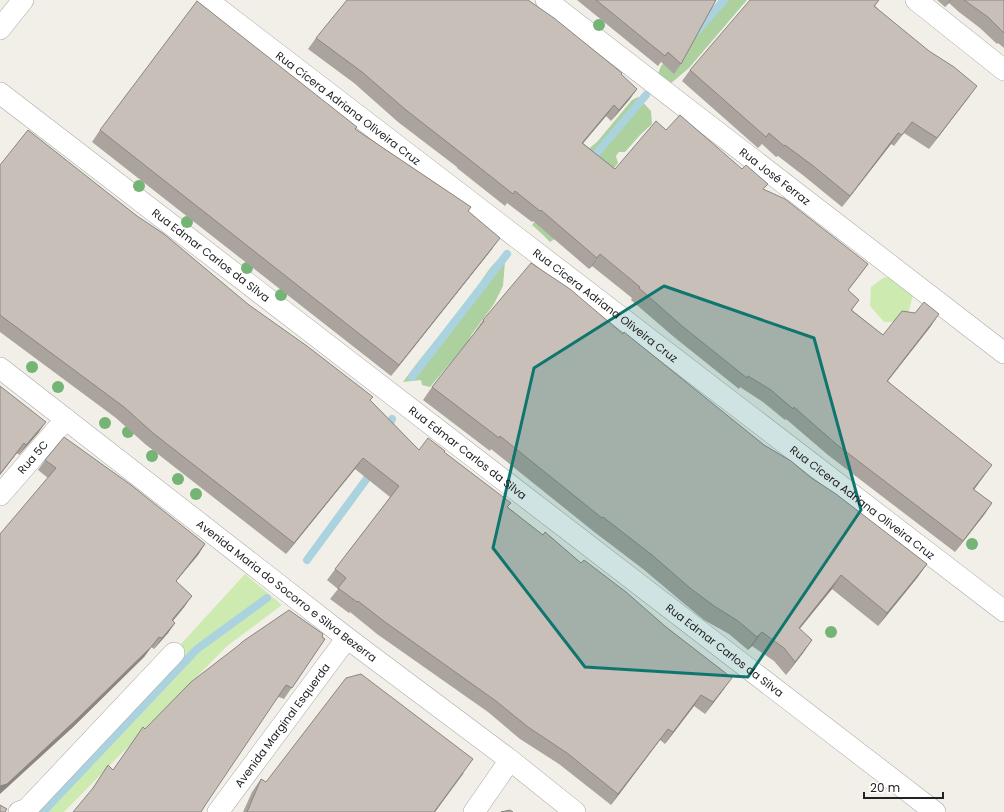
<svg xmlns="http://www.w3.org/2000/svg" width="1004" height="812" viewBox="0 0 1004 812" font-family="Poppins,sans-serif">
  <rect width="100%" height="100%" fill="#f2efe9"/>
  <g fill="#cdebb0">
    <path d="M897 275 914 291 906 322H884L870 306 871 287 883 278Z"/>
    <path d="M245 574 282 605 226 647 64 812H27Z"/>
  </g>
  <g fill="#add19e">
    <path d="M722 0H747L689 68 670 84 658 74 661 66 701 23 719 6Z"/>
    <path d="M638 97 651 111 652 124 640 135 625 152H619L616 156 618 163 558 237 550 242 542 234 532 225 585 161 586 151 597 142 632 100Z"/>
    <path d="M499 259 505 262 503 286 494 304 472 334 467 343 430 387 422 385 421 380 403 382C425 351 451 323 473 293 482 281 488 268 499 259Z"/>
  </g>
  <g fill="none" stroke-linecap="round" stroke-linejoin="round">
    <g stroke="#aad3df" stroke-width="8">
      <path d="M696 32 724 0"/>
      <path d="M589 162 646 95"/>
      <path d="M412 377 507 254"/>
      <path d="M387 431 392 419"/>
      <path d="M307 560 368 477 371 470"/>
      <path d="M43 812 197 649 267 598"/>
    </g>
    <defs>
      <g id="street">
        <path id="s1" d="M207 0 1004 611"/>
        <path id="s2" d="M546 0 1004 353"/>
        <path d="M916 0 1004 70"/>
        <path d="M0 29 23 0"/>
        <path id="s3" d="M0 93 935 812"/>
        <path id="s4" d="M0 368 347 638 510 760 575 812"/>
        <path id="s5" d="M0 495 66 419"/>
        <path d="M19 812 27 809 174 653"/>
        <path id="s6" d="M218 812 347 638"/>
        <path d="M474 812 510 760"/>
      </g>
    </defs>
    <use href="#street" stroke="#a9a9a9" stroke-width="22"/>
    <use href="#street" stroke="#fff" stroke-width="21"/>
  </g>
  <g fill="#74b475">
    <circle cx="599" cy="25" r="6"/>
    <circle cx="139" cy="186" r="6"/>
    <circle cx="187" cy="222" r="6"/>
    <circle cx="247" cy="268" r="6"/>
    <circle cx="281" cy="295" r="6"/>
    <circle cx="32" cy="367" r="6"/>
    <circle cx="58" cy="387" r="6"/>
    <circle cx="105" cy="423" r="6"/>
    <circle cx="128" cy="432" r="6"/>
    <circle cx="152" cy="456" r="6"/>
    <circle cx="178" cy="479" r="6"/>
    <circle cx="196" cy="494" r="6"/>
    <circle cx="972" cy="544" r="6"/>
    <circle cx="831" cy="632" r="6"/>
  </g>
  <g fill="#aba49e">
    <path d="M577 0H716L681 64 674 74 661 62 658 66Z"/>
    <path d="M879 0 875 6 969 97 929 149 904 133 894 146 891 144 842 207 804 176 778 156 776 157 762 144 758 148 682 81 690 70Z"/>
    <path d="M937 0H1004V48L998 43 997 44 980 28 959 12 949 3 945 7Z"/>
    <path d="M316 38 621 75 637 89 629 100 611 121 606 116 583 143 615 169 666 130 763 190 868 264 848 290 859 300 852 310 883 335 931 326 888 381 984 476 974 490 992 503 984 515 955 552 828 455 786 419 785 420 763 402 740 387 739 389 674 337 631 300 632 298 592 266 589 269 533 221 532 222 507 203 505 206 457 168V167L398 122 354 83 308 49Z"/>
    <path d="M355 129 471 207 468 211 492 249 391 376 92 142 100 130Z"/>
    <path d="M0 165 249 305 371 401 419 450 444 452 508 507 724 689 705 714 694 706 665 744 660 740 611 805 559 764 520 739 488 712 377 634 350 612 349 613 330 599 338 589 327 580 390 497 355 469 286 554 145 444 116 418 0 332Z"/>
    <path d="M483 320 623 334 764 445 810 477 927 564 917 578 878 626 832 589 799 629 812 640 803 653 786 675 774 661 752 646 748 650 729 634 704 620 681 601 643 569 593 531 491 449 490 451 423 400 432 387 474 334V333Z"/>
    <path d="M0 386 39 432 19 455 17 453 0 475Z"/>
    <path d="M45 460 205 544 198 555 176 581 185 606 173 621 175 623 168 633 154 649 151 647 144 657 71 729 48 478 38 470Z"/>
    <path d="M322 637 325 639 284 699 279 697 91 791 108 765 113 770 145 729Z"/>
    <path d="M464 773 435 812H243L252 792 261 779 266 782Z"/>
  </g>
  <g fill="#8b8681">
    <path d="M950 0H951L945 7Z"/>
    <path d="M977 86 969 97 929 149 937 138Z"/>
    <path d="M637 89 629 100 611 121 619 110Z"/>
    <path d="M614 105 606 116 574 154 582 143Z"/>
    <path d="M898 133 891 144 842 207 850 196Z"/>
    <path d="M500 238 492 249 391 376 399 365Z"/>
    <path d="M600 254 592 266 589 269 597 258Z"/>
    <path d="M868 264 860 275 840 301 848 290Z"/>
    <path d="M939 314 931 326 879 392 887 381Z"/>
    <path d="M46 422 39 432 19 455 26 445Z"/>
    <path d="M24 443 17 453 0 475V474Z"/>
    <path d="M363 458 355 469 286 554 294 543Z"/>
    <path d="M992 465 984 476 965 501 973 489Z"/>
    <path d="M992 503 984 515 955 552 963 541Z"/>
    <path d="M205 544 198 555 168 591 176 581Z"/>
    <path d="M927 564 917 578 878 626 887 613Z"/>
    <path d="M841 575 832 589 789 642 799 628Z"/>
    <path d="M192 596 185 606 165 630 172 620Z"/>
    <path d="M175 623 168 633 154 649 162 638Z"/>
    <path d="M762 632 752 646 748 650 757 637Z"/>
    <path d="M159 637 144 657 71 729 0 794V786Z"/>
    <path d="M812 640 803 653 786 675 795 662Z"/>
    <path d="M732 678 724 689 705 714 713 702Z"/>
    <path d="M701 695 694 706 665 744 673 732Z"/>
    <path d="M668 729 660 740 611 805 618 794Z"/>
    <path d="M473 759 435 812H434Z"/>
  </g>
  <g fill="#c7bfb8" stroke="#8b8681">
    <path d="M347 0H528L554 18 622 73 621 74 637 89 619 110 614 105 582 143 615 169 656 121 666 130 680 115 742 169 746 165 768 184 763 189 785 199 868 264 848 290 859 300 851 310 883 335 902 311 915 313 924 302 939 314 887 381 992 465 973 489 992 503 963 541 836 444 794 407 793 409 771 390 748 376 747 378 682 326 639 288 640 287 600 254 597 258 541 210 540 211 515 191 513 194 465 156 406 110 362 72 316 38Z"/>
    <path d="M596 0H716L681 64 668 52 665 56Z"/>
    <path d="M750 0H879L874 6 929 51 954 67 977 86 937 138 912 122 902 135 898 133 850 196 812 165 785 145 784 146 769 133 766 137 690 70Z"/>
    <path d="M964 0H1004V33L988 17Z"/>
    <path d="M197 1 357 127 355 129 471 207 468 211 500 238 399 365 100 130Z"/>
    <path d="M28 130 137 216 164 234 249 305 307 346 373 397 370 400 419 450 428 438 445 451 444 452 511 503 507 507 543 535 545 532 581 563 584 560 626 592 666 627 732 678 713 702 701 695 673 732 668 729 618 794 567 753 528 727 496 701 385 622 358 601 357 602 338 588 346 578 335 569 399 486 363 458 294 543 153 433 124 407 0 315V165Z"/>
    <path d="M531 263 570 289 623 334 624 332 764 445 791 461 810 477 836 494 927 564 887 613 841 575 799 628 812 640 795 662 784 648 762 632 757 637 738 621 714 606 690 588 652 555 603 517 602 518 500 436 499 438 432 387 484 321 483 320Z"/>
    <path d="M0 386 46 422 26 445 24 443 0 474Z"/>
    <path d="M64 437 131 485 205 544 176 581 192 596 172 620 175 623 162 638 159 637 151 647 78 718 7 784 0 786V534L56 468 45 460Z"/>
    <path d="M289 610 323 634 322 637 325 639 292 688 286 685 206 804 201 812H73L93 788 108 765 113 770 143 727 145 729 191 682 239 645 242 642Z"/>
    <path d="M361 674 473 759 434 812H247L261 779 266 782 346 678Z"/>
    <path d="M0 805 7 809 5 812H0Z"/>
    <path d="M510 810 513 812H501Z"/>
  </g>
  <path fill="#0f766e" fill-opacity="0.2" stroke="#0f766e" stroke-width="3" stroke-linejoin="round" d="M664 286 814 338 861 510 748 677 585 667 493 548 534 368Z"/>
  <g text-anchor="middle" stroke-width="3" stroke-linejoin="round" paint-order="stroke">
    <g font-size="11" fill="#222" stroke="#fff">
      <text dy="4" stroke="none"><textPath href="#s1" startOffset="178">Rua Cícera Adriana Oliveira Cruz</textPath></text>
      <text dy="4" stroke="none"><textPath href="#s2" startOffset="289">Rua José Ferraz</textPath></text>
      <text dy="4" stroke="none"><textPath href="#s3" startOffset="266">Rua Edmar Carlos da Silva</textPath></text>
      <text dy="4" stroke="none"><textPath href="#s1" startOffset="502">Rua Cícera Adriana Oliveira Cruz</textPath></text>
      <text dy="4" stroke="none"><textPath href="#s3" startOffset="590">Rua Edmar Carlos da Silva</textPath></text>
      <text dy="4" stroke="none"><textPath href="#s5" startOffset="50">Rua 5C</textPath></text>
      <text dy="4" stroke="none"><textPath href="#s1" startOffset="826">Rua Cícera Adriana Oliveira Cruz</textPath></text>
      <text dy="4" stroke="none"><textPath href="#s4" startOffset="363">Avenida Maria do Socorro e Silva Bezerra</textPath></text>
      <text dy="4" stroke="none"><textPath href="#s3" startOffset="914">Rua Edmar Carlos da Silva</textPath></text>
      <text dy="4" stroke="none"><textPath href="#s6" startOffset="108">Avenida Marginal Esquerda</textPath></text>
    </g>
  </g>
  <path d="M864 792v6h79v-6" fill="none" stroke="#222222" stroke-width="2"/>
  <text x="870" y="792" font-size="12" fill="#222222" stroke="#ffffff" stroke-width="3" paint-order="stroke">20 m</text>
</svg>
